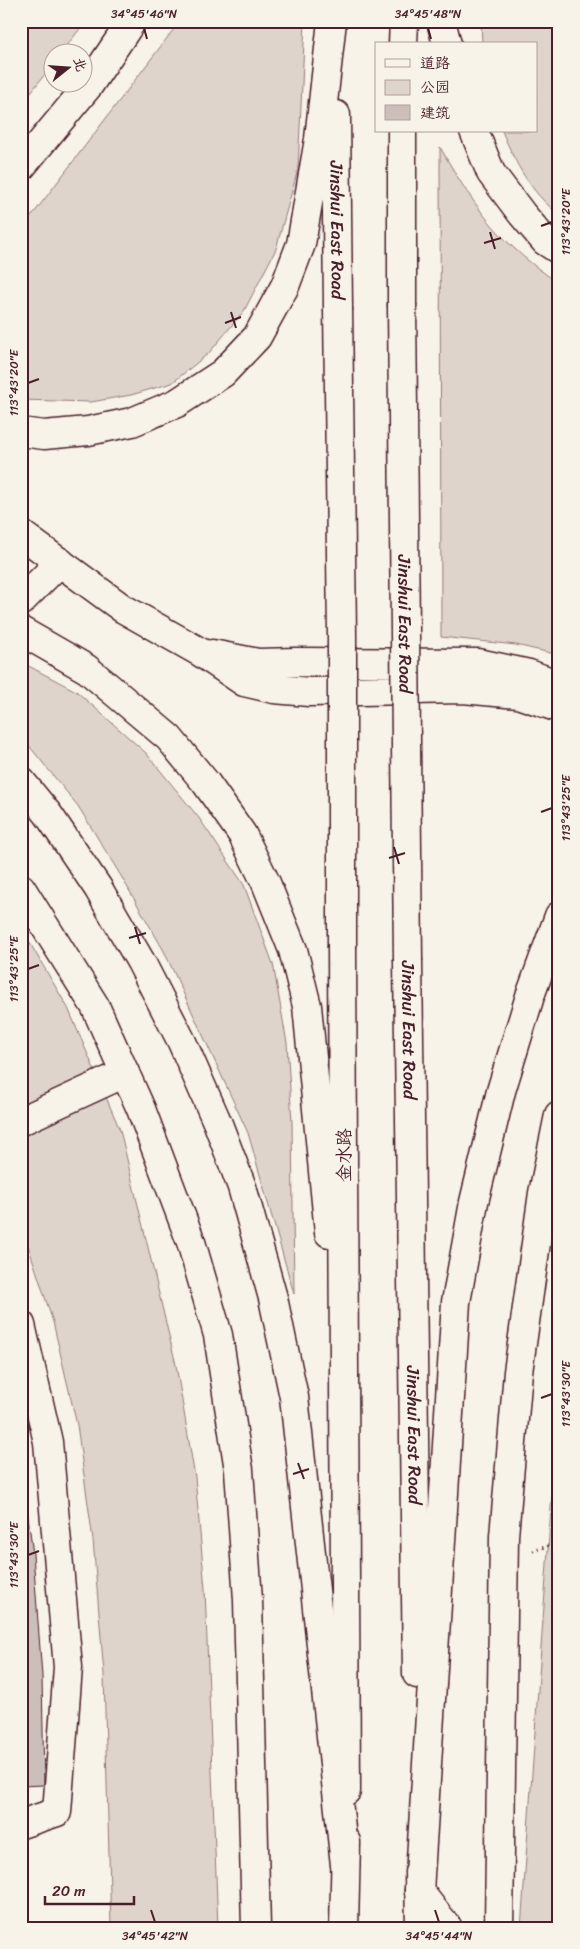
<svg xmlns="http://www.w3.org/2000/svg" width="580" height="1949" viewBox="0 0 580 1949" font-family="Sriracha,'LXGW WenKai TC',sans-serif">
  <rect width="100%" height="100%" fill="#f7f3e8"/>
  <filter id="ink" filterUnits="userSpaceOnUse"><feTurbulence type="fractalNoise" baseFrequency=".02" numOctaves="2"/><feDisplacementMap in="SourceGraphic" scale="10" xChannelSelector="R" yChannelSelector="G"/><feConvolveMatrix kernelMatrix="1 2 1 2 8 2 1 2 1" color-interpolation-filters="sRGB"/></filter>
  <g filter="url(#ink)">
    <g fill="#ded4cc" stroke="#947a7c">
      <path d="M21 21H86L62 52H52V65L21 105Z"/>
      <path d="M180 21H305L298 169 276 249 244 311 209 353 172 383 131 395 91 402 21 400V230Z"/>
      <path d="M481 21H559V215C530 191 516 165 502 131H536V44H482Z"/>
      <path d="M440 147C451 166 462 186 475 203 496 234 527 263 559 283V655L516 645 441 637Z"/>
      <path d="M21 662 76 691 146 753 199 818 244 885 273 964 287 1043 292 1122 294 1294 248 1133 164 951 121 876 78 806 21 736Z"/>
      <path d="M21 928 68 1008 120 1130 176 1365 195 1477 205 1589 218 1928H111L104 1674 93 1540 77 1425 53 1322 21 1224Z"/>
      <path d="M559 1396V1928H521Z"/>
    </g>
    <path fill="#ccbfb9" stroke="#4a1f2b" d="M21 1464 33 1554 42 1676 44 1785 21 1786Z"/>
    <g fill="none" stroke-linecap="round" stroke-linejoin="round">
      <defs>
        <g id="minor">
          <path d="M21 167 89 85 132 21"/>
          <path d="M21 534 122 608 200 652 244 682 274 689 309 692 463 689 518 694 559 708"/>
          <path d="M21 601 60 562"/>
          <path d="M212 654 258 663 296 662 478 663 529 674 559 685"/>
          <path d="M21 888 95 1006 141 1109 191 1242 218 1335 239 1470 248 1600 256 1928"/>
          <path d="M21 1121 125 1073"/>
          <path d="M21 1325 48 1442 68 1667 57 1812 21 1824"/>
          <path d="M419 1891 448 1928"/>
          <path d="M499 1928 504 1536 518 1372 543 1193 559 1115"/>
        </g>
        <g id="major">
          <path d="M441 21 447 44"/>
          <path d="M403 44 404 21"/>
          <path id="s1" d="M336 115 338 308"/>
          <path d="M402 131V304"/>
          <path d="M474 131 491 173 522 214 545 241 559 250"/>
          <path d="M21 432 44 435 88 431 132 422 177 403 223 373 257 337 285 286 301 244 319 139 332 21"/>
          <path d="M21 631 87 669 169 738 206 783 242 834 266 883 293 950 307 1006 329 1233"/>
          <path d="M342 948 346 1791"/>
          <path id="s2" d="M408 961 417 1674"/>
          <path d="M419 1872 420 1928"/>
          <path d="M419 1891 456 1302 474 1202 501 1091 530 996 559 916"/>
          <path d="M344 1928 346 1842"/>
        </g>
        <path id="highway" d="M21 781 48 814 98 888 141 962 182 1042 218 1124 242 1187 273 1298 294 1397 345 1865"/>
      </defs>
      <use href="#minor" stroke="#4a1f2b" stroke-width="31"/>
      <use href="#major" stroke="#4a1f2b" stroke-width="31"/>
      <use href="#highway" stroke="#4a1f2b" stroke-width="31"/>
      <path stroke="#4a1f2b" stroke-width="3" stroke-dasharray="1 4" stroke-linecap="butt" d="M533 1551 559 1542"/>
      <use href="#minor" stroke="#f7f3e8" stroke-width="28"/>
      <use href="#major" stroke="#f7f3e8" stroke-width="28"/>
      <use href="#highway" stroke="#f7f3e8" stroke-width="28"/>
      <defs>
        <g id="major-bridge">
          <path id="s3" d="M402 304 408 961"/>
          <path d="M338 308 342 635V948"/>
        </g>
      </defs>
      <use href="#major-bridge" stroke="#4a1f2b" stroke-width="31" stroke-linecap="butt"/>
      <use href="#major-bridge" stroke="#f7f3e8" stroke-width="28"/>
    </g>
  </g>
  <path fill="none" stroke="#4a1f2b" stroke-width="2" d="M144 28 147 39M428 28 431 39M541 226 552 222M490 232 495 249M484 243 501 238M231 312 236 328M225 323 241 317M28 383 39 379M541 812 552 808M394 847 399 864M389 858 405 853M135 927 140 944M129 938 146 933M28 969 39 965M541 1398 552 1394M298 1463 304 1479M293 1474 309 1469M28 1555 39 1551M151 1910 155 1922M435 1910 439 1922"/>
  <g text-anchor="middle" stroke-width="4" stroke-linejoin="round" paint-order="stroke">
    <g font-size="18" fill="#4a1f2b" stroke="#f7f3e8">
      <text dy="6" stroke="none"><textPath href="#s1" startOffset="115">Jinshui East Road</textPath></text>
      <text dy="6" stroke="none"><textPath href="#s3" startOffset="320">Jinshui East Road</textPath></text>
      <text dy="6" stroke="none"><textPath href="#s2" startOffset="69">Jinshui East Road</textPath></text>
      <text transform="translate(344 1155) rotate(-90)" y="6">金水路</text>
      <text dy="6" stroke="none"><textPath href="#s2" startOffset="474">Jinshui East Road</textPath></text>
    </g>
  </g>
  <rect width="580" height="1949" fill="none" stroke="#f7f3e8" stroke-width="55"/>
  <rect x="375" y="42" width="162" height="90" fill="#f7f3e8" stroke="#b29e9c"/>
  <rect x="385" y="59" width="25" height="8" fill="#f7f3e8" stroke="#b29e9c"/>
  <text x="420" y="68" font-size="15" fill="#4a1f2b">道路</text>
  <rect x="385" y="80" width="25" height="15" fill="#ded4cc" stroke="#b29e9c"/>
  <text x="420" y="92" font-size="15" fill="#4a1f2b">公园</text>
  <rect x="385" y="105" width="25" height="15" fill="#ccbfb9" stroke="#b29e9c"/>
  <text x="420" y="118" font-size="15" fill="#4a1f2b">建筑</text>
  <g transform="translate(68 68) rotate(73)"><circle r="24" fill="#f7f3e8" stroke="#b29e9c"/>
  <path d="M0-4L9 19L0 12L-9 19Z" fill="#4a1f2b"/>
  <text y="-8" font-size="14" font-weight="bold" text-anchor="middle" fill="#4a1f2b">北</text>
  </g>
  <path d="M45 1896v8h89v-8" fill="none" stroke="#4a1f2b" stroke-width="2.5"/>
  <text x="52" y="1896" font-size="15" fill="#4a1f2b" stroke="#f7f3e8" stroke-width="4" paint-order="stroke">20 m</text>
  <rect x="28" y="28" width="524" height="1894" fill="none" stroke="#4a1f2b" stroke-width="2"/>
  <g font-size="12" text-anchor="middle" fill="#4a1f2b">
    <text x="144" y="18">34°45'46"N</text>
    <text x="428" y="18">34°45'48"N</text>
    <text transform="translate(566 222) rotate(-90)" y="4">113°43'20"E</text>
    <text transform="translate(14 383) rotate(-90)" y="4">113°43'20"E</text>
    <text transform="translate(566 808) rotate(-90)" y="4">113°43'25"E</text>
    <text transform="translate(14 969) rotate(-90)" y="4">113°43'25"E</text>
    <text transform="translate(566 1394) rotate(-90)" y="4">113°43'30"E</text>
    <text transform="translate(14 1555) rotate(-90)" y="4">113°43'30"E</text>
    <text x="155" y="1940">34°45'42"N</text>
    <text x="439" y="1940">34°45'44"N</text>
  </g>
</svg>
